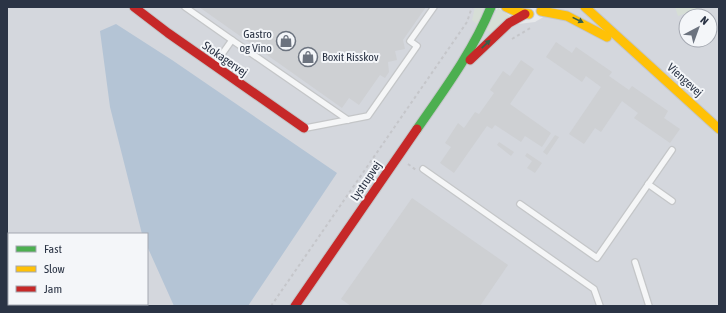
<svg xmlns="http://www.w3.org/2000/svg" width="726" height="313" viewBox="0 0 726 313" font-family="'Asap Condensed',sans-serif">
  <rect width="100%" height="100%" fill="#e6e8ea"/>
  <path fill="#d4d7dd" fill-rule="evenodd" d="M7 7H492L518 24 535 22 560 7H719V306H7ZM686 16H710V40H686ZM9 234H147V304H9Z"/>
  <g fill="#d6ded6">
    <path d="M475 7H484L478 25 472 20Z"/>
    <path d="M675 7H703L678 16Z"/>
    <path d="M498 8 510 16 492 33 486 30Z"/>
  </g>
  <path fill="#b4c4d5" d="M116 24 172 60 337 173 248 306H174L147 246V234H142L110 107 100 31Z"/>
  <g fill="#ced0d3">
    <path d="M199 7H426L403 40 405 49 395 51 397 60 388 62 389 72 385 78 380 75 359 105 349 98 342 108Z"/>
    <path d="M556 42 572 53 576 47 612 72 609 76 629 90 632 86 668 111 664 118 680 129 670 143 634 118 638 113 622 101 601 132 595 128 584 144 569 134 601 87 586 76 582 82 546 57Z"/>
    <path d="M521 60 534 69 510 104 551 133 542 147 525 136 521 142 495 125 492 129 487 126 454 173 440 163 451 147 445 143 458 123 464 128 475 112 479 114 494 93 490 90 503 71 510 76Z"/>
    <path d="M555 135 559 137 547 155 543 152Z"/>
    <path d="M499 142 514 152 511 156 497 145Z"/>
    <path d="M527 153 542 163 535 173 527 168 532 161 525 156Z"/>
    <path d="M412 198 508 265 480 306H351L341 299Z"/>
  </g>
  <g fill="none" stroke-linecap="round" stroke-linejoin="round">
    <defs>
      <g id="lane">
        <path d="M185 7 232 40 215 64"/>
        <path d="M232 40 348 120"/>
        <path d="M306 128 368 116 417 46 410 41 434 7"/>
        <path d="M423 169 594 289 600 306"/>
        <path d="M648 184 672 201"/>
        <path d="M520 204 597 258 672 150"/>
        <path d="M635 262 649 306"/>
      </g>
      <path id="fast" d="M417 129C444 90 473 51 491 7"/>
      <g id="slow">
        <path d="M506 7 517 12 529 14"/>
        <path d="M585 7 719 129"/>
        <path d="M541 11 567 16 607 37"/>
      </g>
      <g id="jam">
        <path d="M134 7 168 33 304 128"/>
        <path d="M470 60 509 23 525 14"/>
        <path d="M295 306 417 129"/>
      </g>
    </defs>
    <use href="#lane" stroke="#c4c6c8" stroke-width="8"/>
    <use href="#fast" stroke="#c4c6c8" stroke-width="11"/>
    <use href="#slow" stroke="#c4c6c8" stroke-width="11"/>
    <use href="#jam" stroke="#c4c6c8" stroke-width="11"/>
    <g stroke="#c5c6ca" stroke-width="2" stroke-dasharray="3 3" stroke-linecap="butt">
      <path d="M512 39 532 27"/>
      <path d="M408 164 416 170"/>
      <path d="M271 306 467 22 472 7"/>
    </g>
    <use href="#lane" stroke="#f5f6f7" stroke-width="5.5"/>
    <use href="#fast" stroke="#4caf50" stroke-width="9"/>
    <use href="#slow" stroke="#ffc107" stroke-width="9"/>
    <use href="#jam" stroke="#c62828" stroke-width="9"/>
  </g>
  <defs><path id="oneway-solid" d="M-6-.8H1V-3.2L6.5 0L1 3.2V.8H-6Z"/></defs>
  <g fill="#375f49">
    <use href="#oneway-solid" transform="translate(578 20) rotate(26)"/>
    <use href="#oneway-solid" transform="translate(486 44) rotate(-44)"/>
  </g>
  <defs>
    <symbol id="shop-ring" viewBox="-11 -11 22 22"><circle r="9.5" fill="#f4f6f9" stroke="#6c737f" stroke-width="1.5"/><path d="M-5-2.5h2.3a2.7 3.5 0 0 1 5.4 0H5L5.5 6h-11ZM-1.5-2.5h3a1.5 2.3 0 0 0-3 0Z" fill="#6c737f"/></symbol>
  </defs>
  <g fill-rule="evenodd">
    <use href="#shop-ring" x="275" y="30" width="22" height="22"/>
    <use href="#shop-ring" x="297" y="46" width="22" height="22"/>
  </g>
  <g text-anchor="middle" stroke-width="4" stroke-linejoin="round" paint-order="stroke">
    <g font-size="12" fill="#2b3445" stroke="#f4f6f9" text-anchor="end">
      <text x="272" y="38">Gastro<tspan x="272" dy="14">og Vino</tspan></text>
      <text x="322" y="61" text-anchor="start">Boxit Risskov</text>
    </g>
    <g font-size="12" fill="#2b3445" stroke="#f4f6f9">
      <text transform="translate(225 59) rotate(35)" y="4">Stokagervej</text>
      <text transform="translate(685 80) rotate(42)" y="4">Viengevej</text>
      <text transform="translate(366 181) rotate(-56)" y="4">Lystrupvej</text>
    </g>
  </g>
  <rect width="726" height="313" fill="none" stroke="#2b3445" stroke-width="16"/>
  <rect x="8" y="233" width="140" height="72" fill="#f4f6f9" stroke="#a4a8b1"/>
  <rect x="16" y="246" width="20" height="6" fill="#4caf50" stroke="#a4a8b1"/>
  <text x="44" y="253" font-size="12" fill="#2b3445">Fast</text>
  <rect x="16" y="266" width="20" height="6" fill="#ffc107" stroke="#a4a8b1"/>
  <text x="44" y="273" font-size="12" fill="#2b3445">Slow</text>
  <rect x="16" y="286" width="20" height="6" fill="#c62828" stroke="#a4a8b1"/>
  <text x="44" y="293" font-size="12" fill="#2b3445">Jam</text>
  <g transform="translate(698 28) rotate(41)"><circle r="19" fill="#f4f6f9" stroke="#a4a8b1"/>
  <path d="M0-3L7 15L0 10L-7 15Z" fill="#6c737f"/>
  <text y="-6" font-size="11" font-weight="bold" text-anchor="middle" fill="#2b3445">N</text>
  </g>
</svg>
